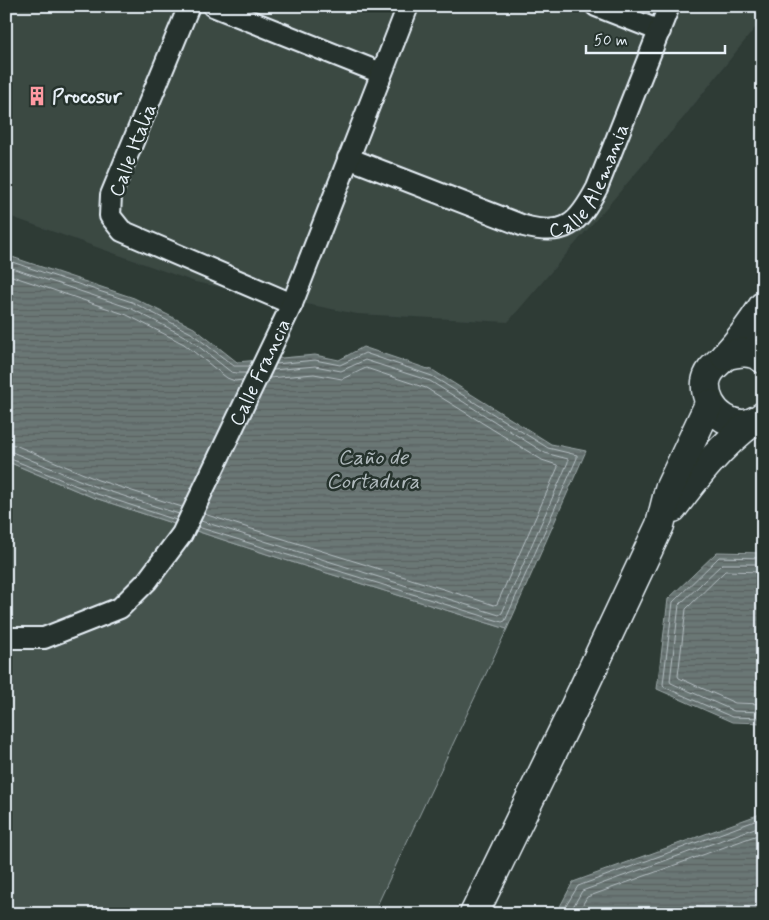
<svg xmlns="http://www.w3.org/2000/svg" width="769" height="920" viewBox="0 0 769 920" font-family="Mynerve,sans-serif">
  <defs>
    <pattern id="water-rules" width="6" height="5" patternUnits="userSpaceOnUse" patternTransform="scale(1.25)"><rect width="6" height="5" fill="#6b7775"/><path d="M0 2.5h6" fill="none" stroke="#586060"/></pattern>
  </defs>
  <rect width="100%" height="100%" fill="#2e3b35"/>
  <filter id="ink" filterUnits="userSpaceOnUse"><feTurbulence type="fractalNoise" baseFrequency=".02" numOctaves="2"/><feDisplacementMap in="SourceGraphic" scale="10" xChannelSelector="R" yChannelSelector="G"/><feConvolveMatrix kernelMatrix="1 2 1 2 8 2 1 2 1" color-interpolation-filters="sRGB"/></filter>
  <g filter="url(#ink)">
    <path fill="#3b4843" d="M6 6H763V18L684 117 508 322 357 314 195 282 6 215Z"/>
    <path fill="#45524e" stroke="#96a2a3" d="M6 461 92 497 282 559 507 629 373 914H6Z"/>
    <g fill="url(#water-rules)" stroke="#9da8a9">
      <path d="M6 255 134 298 194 328 237 362 315 355 339 360 363 347 434 371 551 444 586 451 507 629 282 559 92 497 6 461Z"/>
      <path d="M717 552 763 553V723L732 722 657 689 668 599Z"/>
      <path d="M763 813V914H556L573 882Z"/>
    </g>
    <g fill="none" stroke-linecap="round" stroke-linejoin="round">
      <g stroke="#b6c0c4" stroke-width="1">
        <path d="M6 260 132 302 191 333 234 366H250"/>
        <path d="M6 266 130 308 188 338 231 372 237 373H247"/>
        <path d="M6 274 127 315 184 344 227 378 235 381 243 380"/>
        <path d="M6 443 15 445 98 480 182 507"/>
        <path d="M6 451 12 452 96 487 179 514"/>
        <path d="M6 457 94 493 176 520"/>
        <path d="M204 514 494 605 497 604 558 467 557 465 542 460 426 388 366 368 342 379 314 374 269 378"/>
        <path d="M201 521 499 615 502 613 568 462V459L545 453 430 381 365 360 341 371 315 366 273 370"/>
        <path d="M198 527 502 622 505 621 577 458V455L548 448 432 376 365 353 340 365 315 360 276 364"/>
        <path d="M763 558 719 557 673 602 663 684 664 687 732 717 763 718"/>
        <path d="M763 564H722L679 605 670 681 671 683 734 711 763 712"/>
        <path d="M763 572 725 571 686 609 678 676 679 678 735 703 763 704"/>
        <path d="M561 914 578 886 763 818"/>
        <path d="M569 914 582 891 763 825"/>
        <path d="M577 914 587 897 763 833"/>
      </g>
      <defs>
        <g id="street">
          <path d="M189 6 111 195 110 216 122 231 292 304"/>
          <path d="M213 6 381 73"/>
          <path d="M596 6 660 31"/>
          <path id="s1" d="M348 158 524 226C566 237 578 224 597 188L669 6"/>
          <path id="s2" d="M6 638H44L120 608 147 581 182 534 292 304 408 6"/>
        </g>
        <g id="secondary">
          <path d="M763 306C752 323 739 341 726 355 718 364 708 369 706 382 703 412 738 437 763 416"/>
          <path d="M725 356C739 352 751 350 763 359"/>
          <path d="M673 508C697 476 721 445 754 421"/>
          <path d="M474 914 574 708 660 525 669 489 709 404"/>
        </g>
      </defs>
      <use href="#street" stroke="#e8f1f8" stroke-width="24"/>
      <use href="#secondary" stroke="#e8f1f8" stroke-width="31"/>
      <use href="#street" stroke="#26332d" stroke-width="20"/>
      <use href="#secondary" stroke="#26332d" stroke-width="28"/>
    </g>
  </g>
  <defs>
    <symbol id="building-bare" viewBox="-9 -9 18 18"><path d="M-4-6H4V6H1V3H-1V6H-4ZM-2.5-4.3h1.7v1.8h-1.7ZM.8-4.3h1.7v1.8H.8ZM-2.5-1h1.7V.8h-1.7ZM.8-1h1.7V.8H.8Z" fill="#ff9aa2" stroke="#26332d" stroke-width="2.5" paint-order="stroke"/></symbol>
  </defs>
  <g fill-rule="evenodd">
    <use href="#building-bare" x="23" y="82" width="28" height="28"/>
  </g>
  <g text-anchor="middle" stroke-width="5" stroke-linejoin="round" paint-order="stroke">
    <g font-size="20" font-weight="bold" fill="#e8f1f8" stroke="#26332d" text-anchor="start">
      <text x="52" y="103">Procosur</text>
    </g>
    <g font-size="20" fill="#e8f1f8" stroke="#26332d">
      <text transform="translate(132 150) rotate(-69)" y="7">Calle Italia</text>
      <text dy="7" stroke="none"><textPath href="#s1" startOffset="282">Calle Alemania</textPath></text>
      <text dy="7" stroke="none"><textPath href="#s2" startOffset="396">Calle Francia</textPath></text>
    </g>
    <g font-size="21" font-style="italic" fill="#b0babd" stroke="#26332d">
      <text x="373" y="464">Caño de<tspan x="373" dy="24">Cortadura</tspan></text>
    </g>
  </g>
  <rect width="769" height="920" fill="none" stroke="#26332d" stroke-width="25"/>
  <rect x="12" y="12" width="744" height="895" fill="none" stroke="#e8f1f8" stroke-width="2" filter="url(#ink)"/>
  <path d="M586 45v8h139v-8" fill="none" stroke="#e8f1f8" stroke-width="2.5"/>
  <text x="594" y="45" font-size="15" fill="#e8f1f8" stroke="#26332d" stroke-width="4" paint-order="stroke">50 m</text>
</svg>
